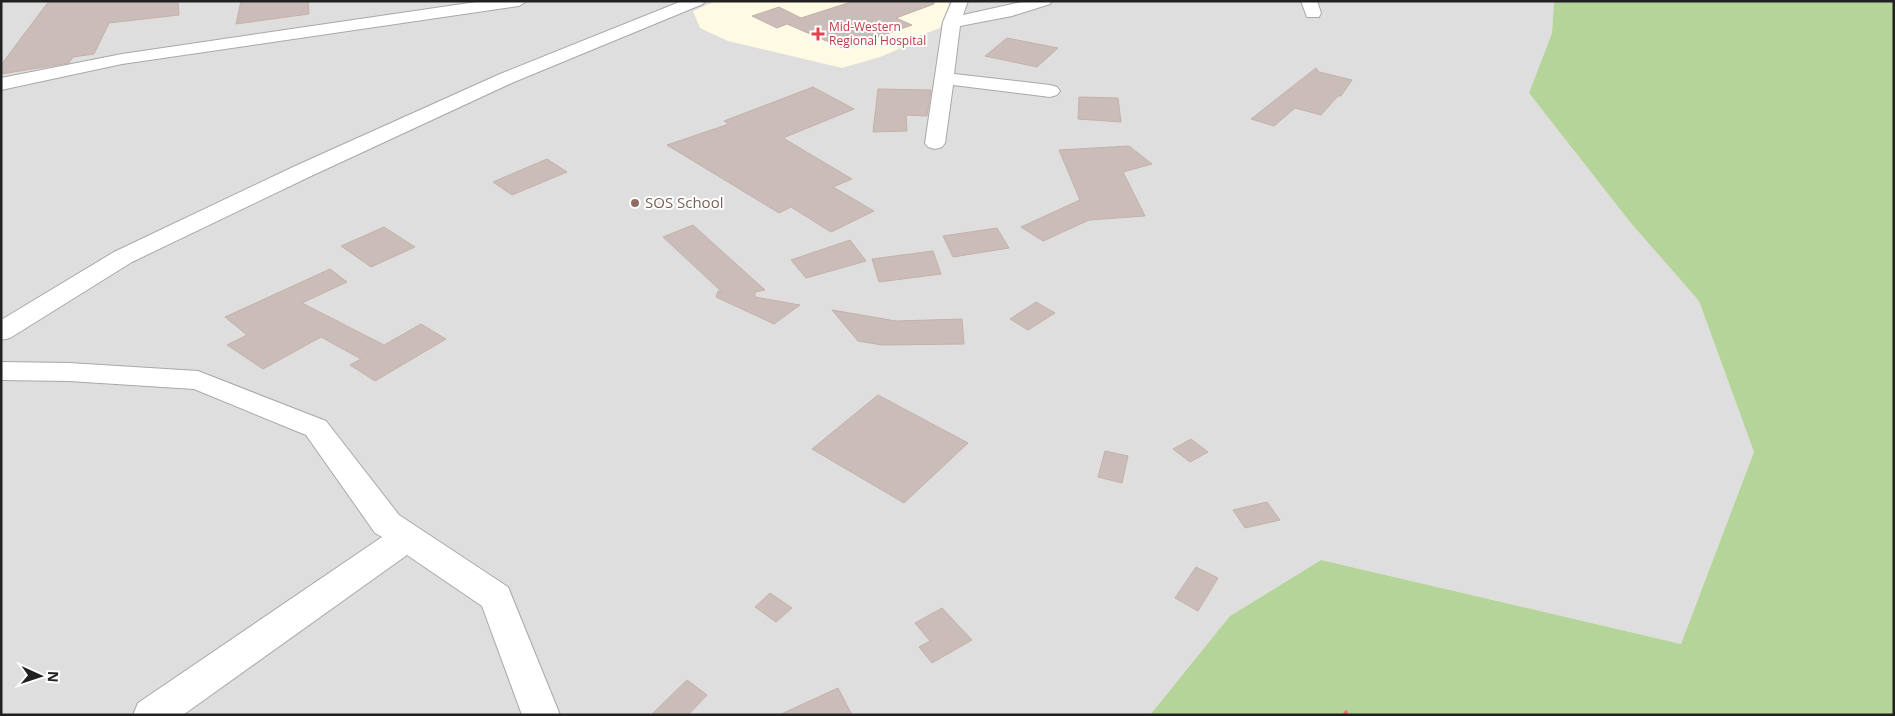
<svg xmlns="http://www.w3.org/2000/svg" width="1895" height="716" viewBox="0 0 1895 716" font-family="'Open Sans',sans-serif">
  <rect width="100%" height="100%" fill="#f2ece7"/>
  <path fill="#dfdede" d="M1 1H1554L1552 33 1529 93 1630 222 1699 301 1754 452 1681 644 1321 560 1230 616 1150 715H1Z"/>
  <path fill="#fffae3" d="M716 1H948L949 5 940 28 919 36 905 46 883 56 842 68 728 41 700 28 693 11Z"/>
  <path fill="#b4d499" d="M1554 1H1894V715H1150L1230 616 1321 560 1681 644 1754 452 1699 301 1630 222 1529 93 1552 33Z"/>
  <g fill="#cabdb9" stroke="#c5b0a8">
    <path d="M49 1H178L179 15 109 23 94 54 73 57 69 63 1 74V65Z"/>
    <path d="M241 1H308L309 14 236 24Z"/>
    <path d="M854 1H934V4L896 18 912 25 845 49 787 24 777 28 752 16 779 7 801 18Z"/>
    <path d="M1007 38 1058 48 1037 67 985 56Z"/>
    <path d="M1316 68 1319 72 1352 80 1341 96H1338L1321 115 1295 108 1274 126 1251 119Z"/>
    <path d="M813 87 854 109 783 138 852 179 833 187 874 211 831 232 791 207 779 213 667 145 729 124 724 121Z"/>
    <path d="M878 89 931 90 927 116 906 115 907 131 873 132Z"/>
    <path d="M1079 97 1118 98 1121 122 1078 119Z"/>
    <path d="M1129 146 1152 164 1123 172 1145 216 1089 220 1043 241 1021 227 1080 200 1059 150Z"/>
    <path d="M547 159 567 172 512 195 493 182Z"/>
    <path d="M693 225 765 290 755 292V297L800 305 774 324 716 297 718 291 722 292 663 237Z"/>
    <path d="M384 227 415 247 371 267 341 246Z"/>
    <path d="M997 228 1009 248 953 257 943 236Z"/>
    <path d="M850 240 866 261 806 278 791 260Z"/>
    <path d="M933 251 941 274 879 282 872 259Z"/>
    <path d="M330 269 347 282 302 303 384 345 421 324 446 339 375 381 350 365 361 359 321 337 263 369 227 345 247 335 225 317Z"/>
    <path d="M1036 302 1055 313 1028 330 1010 319Z"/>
    <path d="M832 310 896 321 962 319 964 344 882 345 858 341Z"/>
    <path d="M878 395 968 443 904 503 812 449Z"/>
    <path d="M1191 439 1208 452 1190 462 1173 449Z"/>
    <path d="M1105 451 1128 456 1122 483 1098 477Z"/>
    <path d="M1267 502 1280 520 1245 528 1233 510Z"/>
    <path d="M1196 567 1218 578 1198 611 1175 598Z"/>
    <path d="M770 593 792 608 776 622 755 607Z"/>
    <path d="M942 608 972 640 932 663 919 647 930 641 915 623Z"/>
    <path d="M687 680 707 695 688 715H651Z"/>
    <path d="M838 688 852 715H779Z"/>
  </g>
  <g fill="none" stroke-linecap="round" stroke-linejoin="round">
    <defs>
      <g id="minor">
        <path d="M483 1H527L519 6 122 64 1 90V78L122 54Z"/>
        <path d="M682 1H705L703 4 514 82 309 177 132 262 10 338 1 340V320L114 252 293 167 500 74Z"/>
        <path d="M952 1H968L963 15 1026 1H1052L1050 4 1012 16 960 26 954 74 1050 85 1057 87 1060 91 1057 95 1050 97 953 85 945 143 942 147 935 149 928 147 925 143 943 22Z"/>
        <path d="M1301 1H1317L1321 13 1319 17H1307Z"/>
        <path d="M1 362 69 363 198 371 326 421 399 515 508 587 560 715H522L482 606 407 555 183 715H133L138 703 382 537 375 533 306 435 194 389 69 381 1 380Z"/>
      </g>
    </defs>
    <use href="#minor" stroke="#a8a8a8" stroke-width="2"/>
    <path stroke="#ff6b75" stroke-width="4" stroke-dasharray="3 3" stroke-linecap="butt" d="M1345 711 1347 715"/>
    <use href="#minor" fill="#fff" fill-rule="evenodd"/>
  </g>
  <path fill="#e0444e" stroke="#fff" stroke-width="2" d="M815.5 26.5h5v5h5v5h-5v5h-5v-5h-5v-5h5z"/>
  <circle fill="#8d6e63" stroke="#fff" stroke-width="2" cx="635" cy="203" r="5"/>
  <g text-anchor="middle" stroke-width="4" stroke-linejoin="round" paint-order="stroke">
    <g font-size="12" fill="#be3a42" stroke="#fff" text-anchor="start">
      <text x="829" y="31">Mid-Western<tspan x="829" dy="14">Regional Hospital</tspan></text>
    </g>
    <g font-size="15" fill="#785e54" stroke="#fff" text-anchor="start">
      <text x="645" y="208">SOS School</text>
    </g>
  </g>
  <rect width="1895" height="716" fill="none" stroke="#212121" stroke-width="5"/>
  <g transform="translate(40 676) rotate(93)" stroke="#ffffff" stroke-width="4" paint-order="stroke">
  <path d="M0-4L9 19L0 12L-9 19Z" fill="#212121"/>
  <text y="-8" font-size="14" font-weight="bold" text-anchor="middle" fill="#212121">N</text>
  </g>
</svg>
